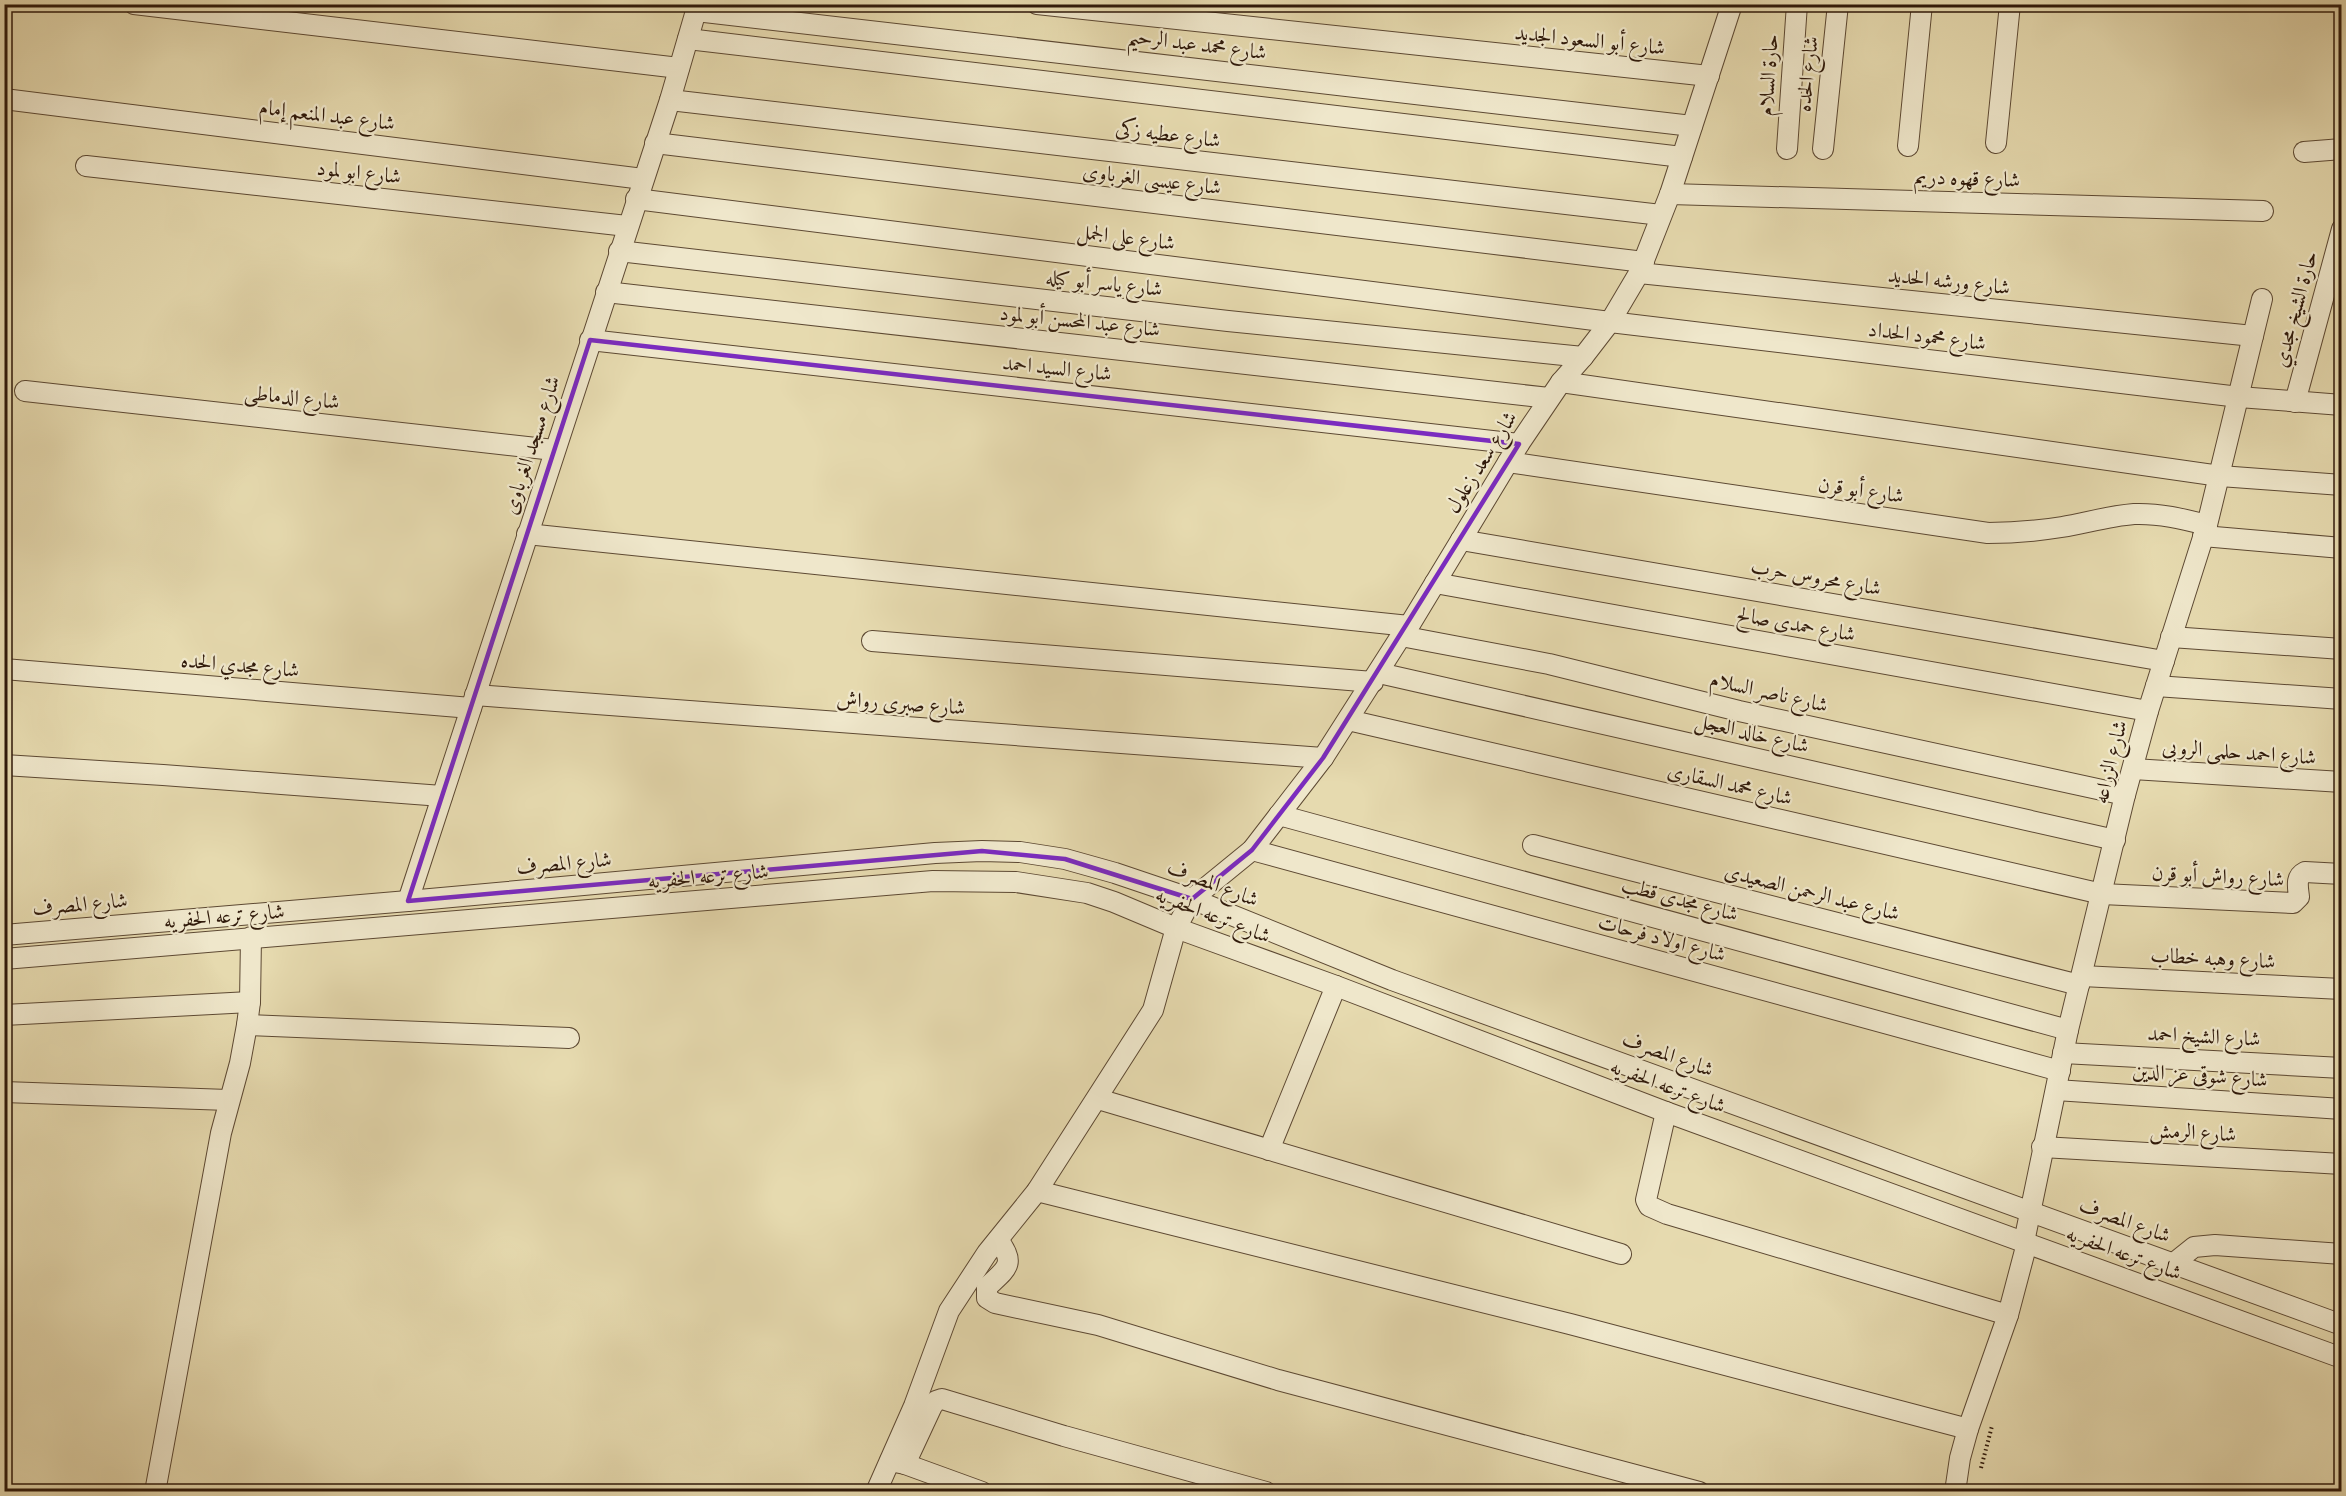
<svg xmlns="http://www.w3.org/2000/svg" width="2346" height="1496" viewBox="0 0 2346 1496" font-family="'EB Garamond',Amiri,serif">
  <rect width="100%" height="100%" fill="#e6daaf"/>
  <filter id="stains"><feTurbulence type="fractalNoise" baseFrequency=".00333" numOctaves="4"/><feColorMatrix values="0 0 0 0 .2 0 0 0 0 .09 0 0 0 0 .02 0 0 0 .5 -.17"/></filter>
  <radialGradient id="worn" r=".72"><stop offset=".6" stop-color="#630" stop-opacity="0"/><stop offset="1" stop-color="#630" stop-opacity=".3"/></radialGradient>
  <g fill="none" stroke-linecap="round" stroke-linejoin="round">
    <defs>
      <g id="street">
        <path d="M134 4 679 68"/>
        <path d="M1037 4 1709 76"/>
        <path d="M696 11 1692 126"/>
        <path d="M688 39 1682 157"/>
        <path d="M4 99 643 179"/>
        <path d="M670 100 1661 215"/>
        <path d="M655 143 1644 262"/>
        <path d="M1996 143 2010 4"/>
        <path d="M1908 146 1922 4"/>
        <path d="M1787 149 1797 4"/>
        <path d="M1823 149 1838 4"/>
        <path d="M2304 152 2342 149"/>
        <path d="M86 166 627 226"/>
        <path d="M1670 194 2263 211"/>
        <path d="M636 199 1610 322 2239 397 2342 405"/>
        <path d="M619 251 1228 321 1583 357"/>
        <path d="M1639 273 2253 336"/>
        <path d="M606 292 1549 398"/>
        <path d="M590 340 1519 444"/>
        <path d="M1561 382 2220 476 2342 485"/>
        <path d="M25 391 554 450"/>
        <path d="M2295 402 2342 229"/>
        <path d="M1508 462 1988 533C2013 533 2037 531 2062 527 2086 523 2109 516 2134 514 2159 513 2183 519 2207 525"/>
        <path d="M527 534 1409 626"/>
        <path d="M2203 536 2342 548"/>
        <path d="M1461 540 2164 661"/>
        <path d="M1435 583 2148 711"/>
        <path d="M1401 636 1549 664 1739 711 2125 795"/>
        <path d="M2171 637 2342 649"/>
        <path d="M872 641 1373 682"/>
        <path d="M4 669 471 708"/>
        <path d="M1379 673 2115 840"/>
        <path d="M2156 686 2342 699"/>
        <path d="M475 695 1323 758"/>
        <path d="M1348 720 2102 894 2293 903 2299 897C2298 887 2295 877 2305 872L2342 874"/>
        <path d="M4 765 163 775 442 796"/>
        <path d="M2133 769 2342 782"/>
        <path d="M1279 815 2068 1030"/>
        <path d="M1533 845 2079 985"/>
        <path d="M1252 850 2060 1071"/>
        <path d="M408 901 670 100 698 4"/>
        <path d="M4 935 408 901 935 853 982 851 1020 852 1065 859 1115 873 1192 899 1392 980 2342 1325"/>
        <path d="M4 959 933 881 1016 882 1087 893 1114 902 1176 928 1336 986 1666 1112 2342 1358"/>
        <path d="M2082 976 2342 989"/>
        <path d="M4 1015 250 1002"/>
        <path d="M247 1025 569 1038"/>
        <path d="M2063 1053 2342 1068"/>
        <path d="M2056 1090 2342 1109"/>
        <path d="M4 1092 228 1100"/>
        <path d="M1098 1099 1621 1254"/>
        <path d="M1666 1112 1646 1200 1649 1206 1667 1214 2008 1315"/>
        <path d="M2042 1147 2342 1164"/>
        <path d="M1269 1150 1336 986"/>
        <path d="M1037 1191 1570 1324 1968 1429 1960 1458 1955 1492"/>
        <path d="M998 1240C1017 1264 1006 1269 987 1287V1298L995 1303 1098 1325 1278 1380 1699 1492"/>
        <path d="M2024 1242 2068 1030 2125 795 2148 711 2207 525 2262 299"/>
        <path d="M2174 1263 2194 1247 2215 1245 2342 1254"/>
        <path d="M1968 1429 2008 1315 2027 1243"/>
        <path d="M890 1461 905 1464 932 1406 936 1401 942 1399 1064 1436 1266 1492"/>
        <path d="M905 1464 982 1492"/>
        <path d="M155 1492 221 1133 240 1063 247 1025 250 1002 251 937"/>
        <path d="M876 1492 914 1406 949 1311 987 1253 1037 1191 1153 1010 1176 928 1192 899 1252 850 1323 758 1401 636 1409 626 1519 444 1561 382 1583 357 1610 322 1639 273 1670 194 1732 4"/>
      </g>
    </defs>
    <use href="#street" stroke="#5d4933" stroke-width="22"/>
    <path stroke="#2f190a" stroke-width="4" stroke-dasharray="1.5 3" stroke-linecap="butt" d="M1981 1468 1992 1426"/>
    <use href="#street" stroke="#efe7cb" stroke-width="20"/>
  </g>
  <path fill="none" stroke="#7b2cbf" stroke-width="4.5" stroke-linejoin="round" d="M590 340 1519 444 1323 758 1252 850 1192 899 1065 859 982 851 408 901Z"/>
  <g text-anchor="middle" stroke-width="4.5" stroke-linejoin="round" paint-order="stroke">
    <g font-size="21" fill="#2f190a" stroke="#efe7cb">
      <text transform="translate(1590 40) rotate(6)" y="7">شارع أبو السعود الجديد</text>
      <text transform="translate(1197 44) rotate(7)" y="7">شارع محمد عبد الرحيم</text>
      <text transform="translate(1807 74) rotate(-84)" y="7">شارع الحده</text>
      <text transform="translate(1768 75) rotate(-86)" y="7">حارة السلام</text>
      <text transform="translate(327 115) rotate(7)" y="7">شارع عبد المنعم إمام</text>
      <text transform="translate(1168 134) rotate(7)" y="7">شارع عطيه زكى</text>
      <text transform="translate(359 172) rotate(6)" y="7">شارع ابو لمود</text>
      <text transform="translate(1967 178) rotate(2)" y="7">شارع قهوه دريم</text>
      <text transform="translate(1152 179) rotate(7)" y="7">شارع عيسى الغرباوى</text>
      <text transform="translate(1126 237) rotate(7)" y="7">شارع على الجمل</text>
      <text transform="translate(1949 281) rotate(6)" y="7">شارع ورشه الحديد</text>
      <text transform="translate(1104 283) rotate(6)" y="7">شارع ياسر أبو كيله</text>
      <text transform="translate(2295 309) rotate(-75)" y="7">حارة الشيخ مجدي</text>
      <text transform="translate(1080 321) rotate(6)" y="7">شارع عبد المحسن أبو لمود</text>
      <text transform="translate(1927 336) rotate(7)" y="7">شارع محمود الحداد</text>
      <text transform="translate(1057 368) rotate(6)" y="7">شارع السيد احمد</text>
      <text transform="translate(292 397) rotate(6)" y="7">شارع الدماطى</text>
      <text transform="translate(531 445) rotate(-72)" y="7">شارع مسجد الغرباوى</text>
      <text transform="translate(1481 462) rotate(-58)" y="7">شارع سعد زعلول</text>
      <text transform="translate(1861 490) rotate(8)" y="7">شارع أبو قرن</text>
      <text transform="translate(1816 577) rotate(10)" y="7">شارع محروس حرب</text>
      <text transform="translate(1796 624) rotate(10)" y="7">شارع حمدى صالح</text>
      <text transform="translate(240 665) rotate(5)" y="7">شارع مجدي الحده</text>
      <text transform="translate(1769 692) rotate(13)" y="7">شارع ناصر السلام</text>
      <text transform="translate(901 703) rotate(4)" y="7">شارع صبرى رواش</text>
      <text transform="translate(1752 733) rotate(13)" y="7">شارع خالد العجل</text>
      <text transform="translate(2239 752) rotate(4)" y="7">شارع احمد حلمى الروبى</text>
      <text transform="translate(2110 762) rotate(-76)" y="7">شارع الزراعه</text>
      <text transform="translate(1730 784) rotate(13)" y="7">شارع محمد السقارى</text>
      <text transform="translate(564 863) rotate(-5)" y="7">شارع المصرف</text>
      <text transform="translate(708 876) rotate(-5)" y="7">شارع ترعه الحفريه</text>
      <text transform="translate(2218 876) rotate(3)" y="7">شارع رواش أبو قرن</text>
      <text transform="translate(1213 883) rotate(21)" y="7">شارع المصرف</text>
      <text transform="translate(1812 892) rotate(14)" y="7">شارع عبد الرحمن الصعيدى</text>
      <text transform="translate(1680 899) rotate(15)" y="7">شارع مجدى قطب</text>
      <text transform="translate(80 904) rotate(-5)" y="7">شارع المصرف</text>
      <text transform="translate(1213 915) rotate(21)" y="7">شارع ترعه الحفريه</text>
      <text transform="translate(224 916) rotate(-5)" y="7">شارع ترعه الحفريه</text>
      <text transform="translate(1662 938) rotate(15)" y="7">شارع اولاد فرحات</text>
      <text transform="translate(2213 958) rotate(3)" y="7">شارع وهبه خطاب</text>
      <text transform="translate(2204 1036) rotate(3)" y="7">شارع الشيخ احمد</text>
      <text transform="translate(1668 1054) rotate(20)" y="7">شارع المصرف</text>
      <text transform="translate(2200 1075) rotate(4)" y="7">شارع شوقى عز الدين</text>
      <text transform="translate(1668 1086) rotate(20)" y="7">شارع ترعه الحفريه</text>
      <text transform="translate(2193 1132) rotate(3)" y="7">شارع الرمش</text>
      <text transform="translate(2125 1220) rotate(20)" y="7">شارع المصرف</text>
      <text transform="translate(2124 1253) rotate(20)" y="7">شارع ترعه الحفريه</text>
    </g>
  </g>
  <rect width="2346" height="1496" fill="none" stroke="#e6daaf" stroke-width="24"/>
  <rect x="6" y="6" width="2334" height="1484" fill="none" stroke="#2f190a" stroke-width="3"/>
  <rect x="12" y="12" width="2322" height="1472" fill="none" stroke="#2f190a" stroke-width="1.5"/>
  <rect width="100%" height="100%" filter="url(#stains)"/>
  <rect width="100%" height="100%" fill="url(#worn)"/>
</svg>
